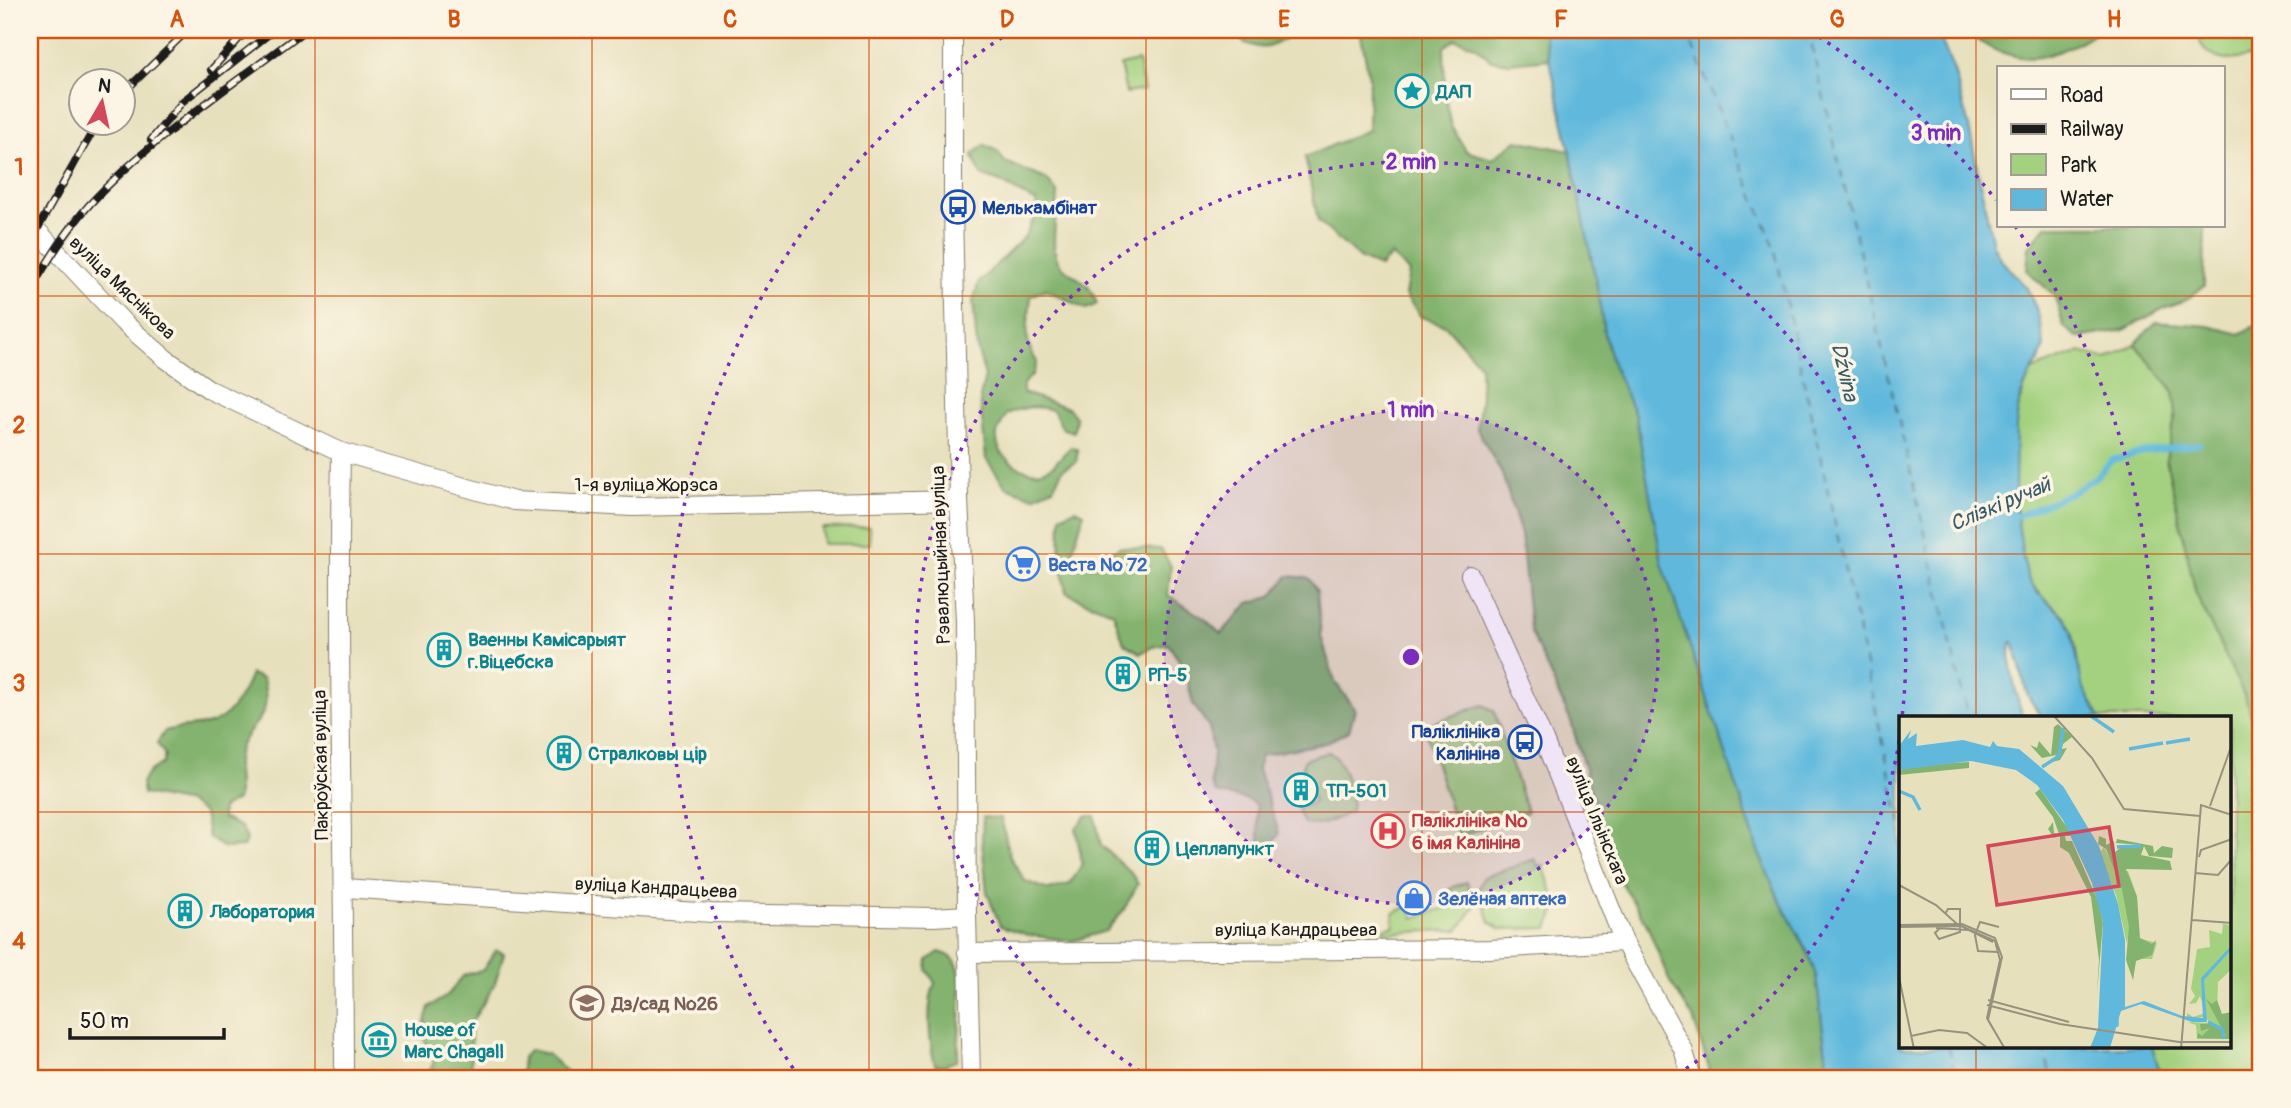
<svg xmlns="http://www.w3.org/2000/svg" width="2291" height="1108" viewBox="0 0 2291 1108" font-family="Pangolin,sans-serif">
  <rect width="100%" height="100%" fill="#fcf5e5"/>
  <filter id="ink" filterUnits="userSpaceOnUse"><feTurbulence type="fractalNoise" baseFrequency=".0143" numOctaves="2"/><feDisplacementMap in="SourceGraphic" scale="14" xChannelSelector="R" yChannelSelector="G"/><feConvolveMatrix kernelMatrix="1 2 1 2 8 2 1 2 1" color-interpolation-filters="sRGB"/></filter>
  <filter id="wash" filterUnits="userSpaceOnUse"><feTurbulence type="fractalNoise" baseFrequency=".00686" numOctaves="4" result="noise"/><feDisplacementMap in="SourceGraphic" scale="28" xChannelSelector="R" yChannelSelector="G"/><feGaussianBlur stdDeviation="1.57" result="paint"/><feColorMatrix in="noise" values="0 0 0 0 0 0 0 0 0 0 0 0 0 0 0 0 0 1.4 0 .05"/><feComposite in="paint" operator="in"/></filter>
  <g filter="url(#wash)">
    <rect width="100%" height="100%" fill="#e7e0bd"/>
    <g fill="#a4d17f" stroke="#60764e" stroke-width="2">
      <path d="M2202 30H2255L2254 56C2231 61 2215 65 2200 43Z"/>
      <path d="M1138 61 1144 90 1126 93 1120 65Z"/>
      <path d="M2135 344 2173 390 2176 414 2166 459 2196 594 2244 695 2261 743V1078H2162L2152 1047H2230V718H2100C2093 708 2086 697 2082 685 2076 667 2078 645 2070 627 2061 607 2039 599 2029 579 2023 569 2022 555 2020 543 2011 489 2006 420 2032 370L2080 352 2107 359Z"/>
      <path d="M869 527 870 544H823L822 528Z"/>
      <path d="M1483 705 1494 711 1527 812 1459 836 1424 726Z"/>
      <path d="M1329 752C1345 762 1353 794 1351 812 1336 818 1320 829 1304 823L1298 812 1299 808 1314 802 1303 773V763L1306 759Z"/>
      <path d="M1535 859 1538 866 1543 865 1557 906 1548 928 1501 929 1490 922 1479 888 1484 877Z"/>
      <path d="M1467 882 1475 906 1458 930 1384 933 1383 929 1394 926 1393 913 1409 906 1414 918 1455 905 1450 888Z"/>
    </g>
    <g fill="#83b36e" stroke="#506845" stroke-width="2">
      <path d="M1241 30H1323L1321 32C1312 33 1300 32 1292 35 1269 46 1269 53 1243 42Z"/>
      <path d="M1360 30H1543L1549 59 1509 63 1491 60 1475 46 1456 39 1444 47 1445 93 1451 125 1466 151 1492 159 1517 140 1570 151 1597 286 1605 338 1614 367 1636 417 1662 563 1760 856 1779 898 1807 951 1816 976 1829 1078H1712L1693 1018 1669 980 1647 925 1614 870 1571 722 1530 630 1521 534 1502 474 1477 429 1481 396 1480 365 1445 325 1421 317 1405 295 1409 272 1391 255 1380 267 1360 259 1318 221 1305 157 1368 130 1369 77Z"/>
      <path d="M1970 30H2098C2083 42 2062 51 2044 56 2022 62 1981 50 1970 30Z"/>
      <path d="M985 145 997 151 1005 162 1046 179 1058 193C1058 212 1048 249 1060 264 1068 274 1083 279 1090 289 1093 293 1095 299 1097 304L1086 309 1045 289 1031 296C1029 324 1021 337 1037 362L1033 374 1023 384V393L1069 408 1076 418 1074 432 1063 429 1053 410C1036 405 1023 407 1007 414 1004 420 998 428 997 434 994 456 1022 475 1042 471 1054 469 1061 455 1071 447L1078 450 1076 462 1063 469 1053 488 1034 497 1006 487 986 459 980 397 985 376 977 348 973 301 979 282 1025 236 1037 212 1036 202 1000 182 981 175 972 154Z"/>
      <path d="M2046 226H2205L2204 286 2186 300 2164 308 2124 330 2078 338 2064 327 2054 295 2027 271 2029 247Z"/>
      <path d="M2156 322 2208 326 2240 334 2261 323V743L2244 695 2196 594 2166 459 2176 414 2173 390 2135 344Z"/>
      <path d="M1075 509 1084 513 1073 550 1078 563 1096 562 1119 547 1161 549 1171 566 1168 595 1205 619 1221 634 1249 603 1271 597 1288 576 1309 578 1317 591 1321 636 1335 682 1355 709 1349 731 1325 743 1261 755 1258 769 1279 833 1270 850 1260 849 1256 804 1246 799 1216 793 1211 783 1213 752 1209 727 1193 704 1185 669 1168 644 1152 647 1141 653 1124 643 1113 612 1083 601 1066 592 1060 557 1061 516Z"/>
      <path d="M251 674 263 679C273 723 252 717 239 750 233 767 241 783 237 800L222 808V818L241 827 247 839 243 847 224 848 208 837 204 813 189 803 143 794 141 782 151 770 163 763 165 755 157 743 165 731C178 727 190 727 204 725 228 722 243 695 251 674Z"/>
      <path d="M1086 816H1095L1101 845 1131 873 1138 884 1123 911 1106 931 1073 941 1028 935 1000 926 987 892 982 841 983 817 1001 818 1010 857 1025 881 1049 890 1070 884 1082 864 1076 828Z"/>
      <path d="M496 950 504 953 494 986 471 1023V1069L475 1078H426L434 1062 422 1033 429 1007 447 996 464 975 483 970Z"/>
      <path d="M939 952C946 954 953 956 957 964 964 977 959 1042 957 1060L944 1066 935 1065C929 1042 926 1004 935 983L927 970 928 960Z"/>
      <path d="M530 1050 547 1054 574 1078H521L523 1057Z"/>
    </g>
    <path fill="#60b9dd" stroke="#3e6a7c" stroke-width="2" d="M1543 30H1937L1954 71 1969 127 1993 245 2001 260 2027 288 2038 313 2044 345 2039 361 2032 370 2020 397 2016 425 2015 500 2023 557 2028 578 2038 593 2064 616 2072 631 2082 685 2100 718H2042L2028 696 2013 642 2011 643C2007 667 2017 694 2023 718H1901V1047H2152L2162 1078H1829L1816 976 1807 951 1779 899 1760 856 1662 563 1636 417 1614 367 1605 338 1597 286 1570 151Z"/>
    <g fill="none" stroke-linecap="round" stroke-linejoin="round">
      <path stroke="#60b9dd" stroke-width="6" d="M2011 519 2075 491 2098 475 2112 460 2144 452 2200 444"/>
      <g stroke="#375b69" stroke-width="2" stroke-dasharray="9 7" stroke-linecap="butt">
        <path d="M1686 30 1774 246 1901 825"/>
        <path d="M1808 30 1968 718"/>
        <path d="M1949 1047 1956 1078"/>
        <path d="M2044 1047 2051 1078"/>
      </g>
    </g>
  </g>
  <g filter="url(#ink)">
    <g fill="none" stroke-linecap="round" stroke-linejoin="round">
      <defs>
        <g id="minor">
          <path d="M953 30V208L959 500 965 621 967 915 971 1078"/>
          <path d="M30 223 123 322 166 359 210 390 341 452 514 501 632 507 959 500"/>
          <path d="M341 452C337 661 344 869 344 1078"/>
          <path d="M1470 575 1544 740 1624 942 1683 1049 1692 1078"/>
          <path d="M344 888 712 913 933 917 967 915"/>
          <path d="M967 953 1489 949 1624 942"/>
        </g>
      </defs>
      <use href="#minor" stroke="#827e6c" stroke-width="20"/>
      <use href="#minor" stroke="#fff" stroke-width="18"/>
      <defs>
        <g id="rail">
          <path d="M211 70 247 30"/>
          <path d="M122 94 188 30"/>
          <path d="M151 140 183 101 274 30"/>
          <path d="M30 242 98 122"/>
          <path d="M30 291C48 261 66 231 90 204 151 138 234 84 305 30"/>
        </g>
      </defs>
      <use href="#rail" stroke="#1c1c1c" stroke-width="8"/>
      <use href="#rail" stroke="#fcf5e5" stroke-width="5" stroke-dasharray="16" stroke-linecap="butt"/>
    </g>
  </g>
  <path fill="none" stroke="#d4530e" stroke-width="2" stroke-opacity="0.55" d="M315 30V1078M592 30V1078M869 30V1078M1146 30V1078M1422 30V1078M1699 30V1078M1976 30V718M30 296H2261M30 554H2261M30 812H1901M2230 812H2261M1976 1047V1078"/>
  <circle cx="1411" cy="657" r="247" fill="#7b2cbf" fill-opacity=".12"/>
  <g fill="none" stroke="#7b2cbf" stroke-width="3.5" stroke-dasharray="3.5 7">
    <circle cx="1411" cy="657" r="247"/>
    <path d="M1901 730A495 495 0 0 1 1673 1077M1149 1077A495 495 0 1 1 1902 717"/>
    <path d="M799 1077A742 742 0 0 1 1012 31M1810 31A742 742 0 0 1 1996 200M2015 226A742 742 0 0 1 2151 715"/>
  </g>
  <defs>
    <symbol id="sight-ring" viewBox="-11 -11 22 22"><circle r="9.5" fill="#fcf5e5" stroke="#0f9aa8" stroke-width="1.5"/><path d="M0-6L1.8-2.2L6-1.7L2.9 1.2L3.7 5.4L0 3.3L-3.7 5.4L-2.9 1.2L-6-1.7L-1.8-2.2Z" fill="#0f9aa8"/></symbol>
    <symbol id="bus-ring" viewBox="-11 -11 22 22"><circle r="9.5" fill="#fcf5e5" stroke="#1a4fb4" stroke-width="1.5"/><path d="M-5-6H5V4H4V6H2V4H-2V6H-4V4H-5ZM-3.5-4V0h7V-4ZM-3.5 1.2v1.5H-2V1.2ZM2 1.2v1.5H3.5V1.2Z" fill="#1a4fb4"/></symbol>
    <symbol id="supermarket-ring" viewBox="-11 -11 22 22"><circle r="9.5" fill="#fcf5e5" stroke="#3f7fe0" stroke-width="1.5"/><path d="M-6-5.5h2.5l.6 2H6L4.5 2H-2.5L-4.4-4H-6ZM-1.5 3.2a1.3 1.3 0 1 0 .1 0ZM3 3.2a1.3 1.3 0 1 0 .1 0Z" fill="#3f7fe0"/></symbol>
    <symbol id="building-ring" viewBox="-11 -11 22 22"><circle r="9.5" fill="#fcf5e5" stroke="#0f9aa8" stroke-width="1.5"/><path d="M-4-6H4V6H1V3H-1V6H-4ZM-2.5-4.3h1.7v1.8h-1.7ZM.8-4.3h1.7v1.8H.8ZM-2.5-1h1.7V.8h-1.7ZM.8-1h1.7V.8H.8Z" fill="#0f9aa8"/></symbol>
    <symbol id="hospital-ring" viewBox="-11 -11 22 22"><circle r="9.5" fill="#fcf5e5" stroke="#e0444e" stroke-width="1.5"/><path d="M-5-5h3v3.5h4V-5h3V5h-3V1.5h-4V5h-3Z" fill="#e0444e"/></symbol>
    <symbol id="shop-ring" viewBox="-11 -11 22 22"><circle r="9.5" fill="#fcf5e5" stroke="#3f7fe0" stroke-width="1.5"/><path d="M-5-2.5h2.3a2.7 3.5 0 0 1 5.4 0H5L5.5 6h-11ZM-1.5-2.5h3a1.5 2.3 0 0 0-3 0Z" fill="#3f7fe0"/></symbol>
    <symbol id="school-ring" viewBox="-11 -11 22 22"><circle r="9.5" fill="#fcf5e5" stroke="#8d6e63" stroke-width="1.5"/><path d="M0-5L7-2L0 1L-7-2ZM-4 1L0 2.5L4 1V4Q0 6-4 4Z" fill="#8d6e63"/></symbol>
    <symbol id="museum-ring" viewBox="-11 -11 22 22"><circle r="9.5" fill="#fcf5e5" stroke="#0f9aa8" stroke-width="1.5"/><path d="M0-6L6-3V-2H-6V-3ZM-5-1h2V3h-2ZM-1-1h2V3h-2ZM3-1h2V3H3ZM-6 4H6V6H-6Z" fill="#0f9aa8"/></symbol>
  </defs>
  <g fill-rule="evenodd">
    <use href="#sight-ring" x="1393" y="72" width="38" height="38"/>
    <use href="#bus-ring" x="939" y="188" width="38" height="38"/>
    <use href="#supermarket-ring" x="1004" y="545" width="38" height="38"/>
    <use href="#building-ring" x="425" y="631" width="38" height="38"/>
    <use href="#building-ring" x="1104" y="655" width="38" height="38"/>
    <use href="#bus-ring" x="1506" y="723" width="38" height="38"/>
    <use href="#building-ring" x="545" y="734" width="38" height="38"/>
    <use href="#building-ring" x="1282" y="771" width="38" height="38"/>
    <use href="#hospital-ring" x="1369" y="812" width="38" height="38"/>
    <use href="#building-ring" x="1133" y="829" width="38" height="38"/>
    <use href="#shop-ring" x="1395" y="879" width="38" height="38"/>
    <use href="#building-ring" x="166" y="892" width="38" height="38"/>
    <use href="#school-ring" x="568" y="984" width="38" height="38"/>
    <use href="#museum-ring" x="360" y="1021" width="38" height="38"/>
  </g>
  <g text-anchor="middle" stroke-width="7" stroke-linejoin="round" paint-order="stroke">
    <g font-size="19" font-weight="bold" fill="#0d838f" stroke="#fcf5e5" text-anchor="start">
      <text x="1436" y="98">ДАП</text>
      <text x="468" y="646">Ваенны Камісарыят<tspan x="468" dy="22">г.Віцебска</tspan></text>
      <text x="1148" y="681">РП-5</text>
      <text x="588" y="760">Стралковы цір</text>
      <text x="1326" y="797">ТП-501</text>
      <text x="1176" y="855">Цеплапункт</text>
      <text x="210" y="918">Лаборатория</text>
      <text x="404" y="1036">House of<tspan x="404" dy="22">Marc Chagall</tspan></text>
    </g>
    <g font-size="19" font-weight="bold" fill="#164399" stroke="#fcf5e5" text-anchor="start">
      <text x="982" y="214">Мелькамбінат</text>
      <text x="1500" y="738" text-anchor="end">Паліклініка<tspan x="1500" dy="22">Калініна</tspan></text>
    </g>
    <g font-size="19" fill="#1c1c1c" stroke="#fcf5e5">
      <text transform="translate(123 287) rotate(44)" y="7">вуліца Мяснікова</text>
      <text x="646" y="491">1-я вуліца Жорэса</text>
      <text transform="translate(940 555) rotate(-92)" y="7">Рэвалюцыйная вуліца</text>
      <text transform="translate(320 765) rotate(-91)" y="7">Пакроўская вуліца</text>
      <text transform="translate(1598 820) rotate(68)" y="7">вуліца Ільінскага</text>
      <text transform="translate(656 887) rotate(3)" y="7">вуліца Кандрацьева</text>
      <text x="1296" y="936">вуліца Кандрацьева</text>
    </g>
    <g font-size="19" font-weight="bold" fill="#366cbe" stroke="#fcf5e5" text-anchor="start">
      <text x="1048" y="571">Веста № 72</text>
      <text x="1438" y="905">Зелёная аптека</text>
    </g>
    <g font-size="19" font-weight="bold" fill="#be3a42" stroke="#fcf5e5" text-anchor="start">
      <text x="1412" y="827">Паліклініка №<tspan x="1412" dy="22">6 імя Калініна</tspan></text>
    </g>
    <g font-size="19" font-weight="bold" fill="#785e54" stroke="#fcf5e5" text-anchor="start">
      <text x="612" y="1010">Дз/сад №26</text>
    </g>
    <g font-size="21" font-style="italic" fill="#375b69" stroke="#fcf5e5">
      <text transform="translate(1845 372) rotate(77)" y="7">Dźvina</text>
      <text transform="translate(2000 504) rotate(-23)" y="7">Слізкі ручай</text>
    </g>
  </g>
  <g transform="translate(1899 716)">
    <rect width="332" height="332" fill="#e7e0bd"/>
    <path d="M205 131 217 155H229L238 180 239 222 258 227 253 243H238V236L234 263 229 221 228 228 217 179 200 137ZM324 208 332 209 333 253 319 266 318 296 332 302V323H298L297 309 288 306 312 307 305 301 295 302 288 301V297L294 301 306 297 301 280 297 287 290 288 296 280 292 273 298 233 311 231 310 214 323 218Z" fill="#a4d17f"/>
    <path d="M159 8 173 21 164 28 163 33 168 32 161 44 153 46 157 39 143 42 131 29 138 32 140 25 152 39 155 11ZM70 46V52L0 59V54L25 49ZM141 73 167 110 172 120H166L167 125H173L199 185 204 207 198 277 200 244 192 181 170 137 161 131V119L155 122 149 113 154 106 155 117 160 118 154 101 136 77ZM200 120 207 123V129L215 125 216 136 224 130 242 129 217 127 218 123 254 130 255 137 263 130 274 132 273 142 250 140 245 130 242 139 271 145 273 154 227 153 238 181 241 222 253 228 257 224 253 239 237 245 234 264 227 244 230 211 223 173 207 133 199 128ZM307 283 313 288 318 284 323 298 332 296V323L298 322 299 317 303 320 311 312 302 315 301 308H313L323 314 324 321 327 320Z" fill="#83b36e"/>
    <path d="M12 14 9 23 18 17 17 30 64 24 91 31 94 25 98 30 120 33 164 70 200 130 219 188 226 224V291L245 285 283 300 304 302 302 262 331 231 332 217V234L305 264 308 306H293L242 288 222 295 211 332H191L199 312 204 206 193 167 164 104 138 69 117 54 72 45 0 54V30Z" fill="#60b9dd"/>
    <path fill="none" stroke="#60b9dd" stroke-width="3.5" d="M192 0 215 16M267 27 291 23M230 33 264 27M0 39 94 33 143 58 180 105 218 203V309L211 310 206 333M0 45 81 41 116 48 141 63 161 89 185 128 211 203 212 263 200 333M143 51 160 40 164 12M0 75 14 81 21 94M218 131 242 130M309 306 323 313 325 323"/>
    <path fill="none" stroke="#96927d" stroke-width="2" d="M155 0 193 42 225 93 301 100M311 90 333 28M300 141 302 134 333 123M296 157 319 159 333 143M0 169 37 189 58 208M293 204 333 207M0 209 63 208 96 222 103 241 89 304 106 333M0 211 62 210 96 225 101 244 88 302 106 333M37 212 70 214 94 226M41 212 36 217 40 223 61 216V193H49L46 198M99 236 79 235 76 219 81 206 100 211M0 261 15 333M89 284 170 306M88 289 161 308 280 326H333M12 320 40 314 68 317 90 333M282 333 302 89 333 99"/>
    <path fill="#d1495b" fill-opacity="0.15" stroke="#d1495b" stroke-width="3.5" d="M210 111 220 170 98 189 89 130Z"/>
    <rect width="332" height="332" fill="none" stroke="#1c1c1c" stroke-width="3.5"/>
  </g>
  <circle cx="1411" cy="657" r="10" fill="#7b2cbf" stroke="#fcf5e5" stroke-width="3.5"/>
  <g font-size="21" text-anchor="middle" font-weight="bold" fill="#7b2cbf" stroke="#fcf5e5" stroke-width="7" stroke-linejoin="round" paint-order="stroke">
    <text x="1936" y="140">3 min</text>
    <text x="1411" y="169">2 min</text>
    <text x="1411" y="417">1 min</text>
  </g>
  <rect width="2291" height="1108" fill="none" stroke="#fcf5e5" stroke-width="77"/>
  <rect x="1997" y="66" width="228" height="161" fill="#fcf5e5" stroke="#a29e95" stroke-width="2"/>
  <rect x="2011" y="89" width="35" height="10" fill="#ffffff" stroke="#a29e95" stroke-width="2"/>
  <text x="2060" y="102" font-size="21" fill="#1c1c1c">Road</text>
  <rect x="2011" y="124" width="35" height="10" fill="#1c1c1c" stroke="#a29e95" stroke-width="2"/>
  <text x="2060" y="136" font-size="21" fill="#1c1c1c">Railway</text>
  <rect x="2011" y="154" width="35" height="21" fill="#a4d17f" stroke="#a29e95" stroke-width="2"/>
  <text x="2060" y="172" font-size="21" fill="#1c1c1c">Park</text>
  <rect x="2011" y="189" width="35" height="21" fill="#60b9dd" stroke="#a29e95" stroke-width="2"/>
  <text x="2060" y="206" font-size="21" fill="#1c1c1c">Water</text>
  <g transform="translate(102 102) rotate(9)"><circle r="33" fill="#fcf5e5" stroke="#a29e95" stroke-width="2"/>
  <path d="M0-5L12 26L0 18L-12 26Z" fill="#d1495b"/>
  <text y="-10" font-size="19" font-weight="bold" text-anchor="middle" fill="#1c1c1c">N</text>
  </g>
  <path d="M70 1028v10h154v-10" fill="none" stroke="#1c1c1c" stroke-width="3.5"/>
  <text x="80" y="1028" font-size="21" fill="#1c1c1c" stroke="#fcf5e5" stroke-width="5" paint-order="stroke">50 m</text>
  <rect x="38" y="38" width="2214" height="1032" fill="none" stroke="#d4530e" stroke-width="2.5"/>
  <g font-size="23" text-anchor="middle" font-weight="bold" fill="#d4530e">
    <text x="177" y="27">A</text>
    <text x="454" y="27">B</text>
    <text x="730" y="27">C</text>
    <text x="1007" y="27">D</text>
    <text x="1284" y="27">E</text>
    <text x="1561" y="27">F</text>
    <text x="1837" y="27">G</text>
    <text x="2114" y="27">H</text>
    <text x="19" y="175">1</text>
    <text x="19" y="433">2</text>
    <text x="19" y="691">3</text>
    <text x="19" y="949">4</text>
  </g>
</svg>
